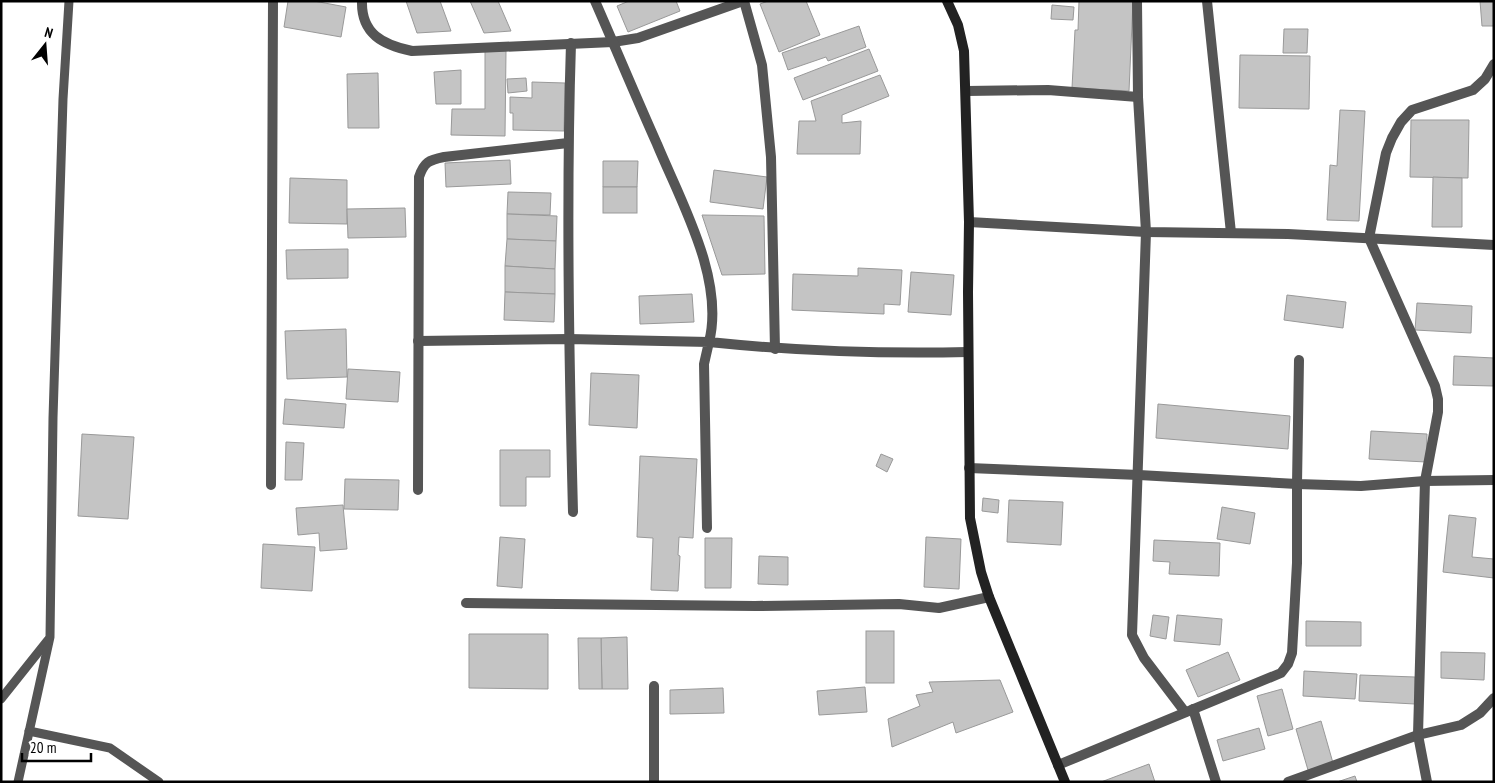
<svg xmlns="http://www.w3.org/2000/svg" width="1495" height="783" viewBox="0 0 1495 783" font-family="'PT Sans Narrow',sans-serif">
  <rect width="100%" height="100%" fill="#fff"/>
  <g fill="#c4c4c4" stroke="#999">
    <path d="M288 1H314L346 7 341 37 284 27Z"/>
    <path d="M406 1H440L451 31 417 33Z"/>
    <path d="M470 1H498L511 31 484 33Z"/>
    <path d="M629 1H676L680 11 628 32 617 6Z"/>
    <path d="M768 1H806L820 35 779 52 760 4Z"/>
    <path d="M1079 1H1133L1129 91 1072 88 1075 30H1078Z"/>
    <path d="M1480 1H1494V26H1482Z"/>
    <path d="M1052 5 1074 7 1073 20 1051 19Z"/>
    <path d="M859 26 866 47 828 61 826 57 788 70 782 53Z"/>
    <path d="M1284 29H1308L1307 53H1283Z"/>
    <path d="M869 49 878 71 803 100 794 78Z"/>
    <path d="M485 51H506L505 136 451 135 452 109H485Z"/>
    <path d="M1240 55 1310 56 1309 109 1239 108Z"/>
    <path d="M461 70V104H436L434 72Z"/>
    <path d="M378 73 379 128H348L347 74Z"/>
    <path d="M880 75 889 96 842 115V123L861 121 860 154H797L799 121H816L811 101Z"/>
    <path d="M526 78 527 91 508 93 507 79Z"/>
    <path d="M532 82 565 83 564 131 513 130V113H510V97L532 98Z"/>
    <path d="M1340 110 1365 111 1359 221 1327 220 1330 165 1337 166Z"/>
    <path d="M1411 120H1469L1468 178 1410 177Z"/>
    <path d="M510 160 511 184 446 187 445 163Z"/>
    <path d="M603 161H638L637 187H603Z"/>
    <path d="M714 170 767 177 763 209 710 202Z"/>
    <path d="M1433 177 1462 178V227H1432Z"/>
    <path d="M290 178 347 180V224L289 223Z"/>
    <rect x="603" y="187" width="34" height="26"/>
    <path d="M508 192 551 193 550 215 507 214Z"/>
    <path d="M405 208 406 237 348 238 347 209Z"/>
    <path d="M507 214 557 216 556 241 507 239Z"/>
    <path d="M702 215 764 216 765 274 722 275Z"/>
    <path d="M507 239 556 241 555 269 505 266Z"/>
    <path d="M348 249V278L287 279 286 250Z"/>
    <path d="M505 266 555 269V294L505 292Z"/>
    <path d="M858 268 902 270 900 305 884 304V314L792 310 793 274 858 276Z"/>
    <path d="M911 272 954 275 951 315 908 312Z"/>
    <path d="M505 292 555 294 554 322 504 320Z"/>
    <path d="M692 294 694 322 640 324 639 296Z"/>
    <path d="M1287 295 1346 302 1343 328 1284 320Z"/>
    <path d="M1417 303 1472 306 1471 333 1415 330Z"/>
    <path d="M346 329 347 377 287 379 285 331Z"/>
    <path d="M1454 356 1494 358V386L1453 385Z"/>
    <path d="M348 369 400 372 398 402 346 399Z"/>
    <path d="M591 373 639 375 637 428 589 425Z"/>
    <path d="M285 399 346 404 344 428 283 424Z"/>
    <path d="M1158 404 1290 416 1288 449 1156 438Z"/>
    <path d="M1371 431 1427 434 1426 462 1369 459Z"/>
    <path d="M82 434 134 437 128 519 78 516Z"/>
    <path d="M286 442 304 443 302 480H285Z"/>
    <path d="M500 450H550V477H526V506H500Z"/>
    <path d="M881 454 893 459 887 472 876 466Z"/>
    <path d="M640 456 697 459 693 538 679 537 678 555 680 556 678 591 651 590 653 538 637 537Z"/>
    <path d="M345 479 399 480 398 510 344 509Z"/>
    <path d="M983 498 999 500 998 513 982 511Z"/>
    <path d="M1009 500 1063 502 1061 545 1007 542Z"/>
    <path d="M343 505 347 549 320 551 319 533 298 535 296 508Z"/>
    <path d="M1222 507 1255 513 1250 544 1217 539Z"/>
    <path d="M1449 515 1476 518 1472 557 1494 559V578L1443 572Z"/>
    <path d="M500 537 525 539 522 588 497 586Z"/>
    <path d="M926 537 961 539 959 589 924 587Z"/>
    <path d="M705 538H732L731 588H705Z"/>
    <path d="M1154 540 1220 543 1219 576 1169 574 1170 562 1153 561Z"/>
    <path d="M263 544 315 547 312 591 261 588Z"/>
    <path d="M759 556 788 557V585L758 584Z"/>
    <path d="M1153 615 1169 617 1166 639 1150 636Z"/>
    <path d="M1177 615 1222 619 1220 645 1174 641Z"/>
    <path d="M1306 621 1361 622V646H1306Z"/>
    <rect x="866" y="631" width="28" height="52"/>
    <path d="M469 634H548V689L469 688Z"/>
    <path d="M627 637 628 689H602L601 638Z"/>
    <path d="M578 638H601L602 689H579Z"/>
    <path d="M1228 652 1240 680 1198 697 1186 670Z"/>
    <path d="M1441 652 1485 653 1484 680 1441 678Z"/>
    <path d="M1304 671 1357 674 1355 699 1303 696Z"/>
    <path d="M1360 675 1415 677V704L1359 701Z"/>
    <path d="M1000 680 1013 712 956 733 953 722 892 747 888 719 920 706 916 695 933 692 929 682Z"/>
    <path d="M865 687 867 712 819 715 817 691Z"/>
    <path d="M723 688 724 713 670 714V690Z"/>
    <path d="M1282 689 1293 729 1268 736 1257 696Z"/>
    <path d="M1321 721 1333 763 1308 770 1296 729Z"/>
    <path d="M1259 728 1265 749 1223 761 1217 740Z"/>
    <path d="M1149 764 1155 782H1101Z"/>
    <path d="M1355 776 1357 782H1337Z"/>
  </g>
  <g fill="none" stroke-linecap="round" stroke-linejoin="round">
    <g stroke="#555" stroke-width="9">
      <path d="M1 699 48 640"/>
      <path d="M29 731 110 748 159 782"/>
      <path d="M18 782 50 637 53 418 63 99 69 1"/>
    </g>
    <g stroke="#555" stroke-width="10">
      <path d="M362 1C361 34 383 45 412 51L613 42 638 38 743 1"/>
      <path d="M595 1C616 49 636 97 657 144 681 202 725 279 709 342 796 351 881 354 968 352"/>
      <path d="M744 1 762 65 771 157 775 349"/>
      <path d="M1137 1 1138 97 1146 232 1132 635 1144 658 1185 712"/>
      <path d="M1207 1 1231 233"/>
      <path d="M571 43C566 199 569 355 573 512"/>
      <path d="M967 91 1048 90 1138 97"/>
      <path d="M969 222 1146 232 1288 234 1494 245"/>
      <path d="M418 341 569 339 709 342 704 364 707 528"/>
      <path d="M1299 360 1297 484 1361 486 1425 481 1494 480"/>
      <path d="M969 468 1139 475 1297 484V563L1292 653 1288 664 1281 673 1058 765"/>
      <path d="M271 485 273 1"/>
      <path d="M418 490 419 177C424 162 429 160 444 157L568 143"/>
      <path d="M466 603 755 606 899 604 939 608 989 597"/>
      <path d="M654 686V782"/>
      <path d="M1193 709 1216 782"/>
      <path d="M1288 782 1418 735 1461 725 1480 713 1494 698"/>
      <path d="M1427 782 1418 735 1425 481 1438 412V399L1435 386 1369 238 1386 153 1392 138 1401 122 1412 110 1473 90 1485 79 1494 64"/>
    </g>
    <path stroke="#222" stroke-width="10" d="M947 1 958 25 964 51 969 222 968 292 970 518 981 572 989 597 1065 782"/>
  </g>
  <rect width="1495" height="783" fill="none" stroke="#000000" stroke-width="5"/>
  <g transform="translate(45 45) rotate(17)" stroke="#ffffff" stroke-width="4" paint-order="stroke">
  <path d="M0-4L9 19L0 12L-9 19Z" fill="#000000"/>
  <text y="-8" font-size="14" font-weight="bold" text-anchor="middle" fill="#000000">N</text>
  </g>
  <path d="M22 753v8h69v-8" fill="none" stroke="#000000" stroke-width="2.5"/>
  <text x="30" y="753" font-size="15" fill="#000000" stroke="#ffffff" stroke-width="4" paint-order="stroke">20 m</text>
</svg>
